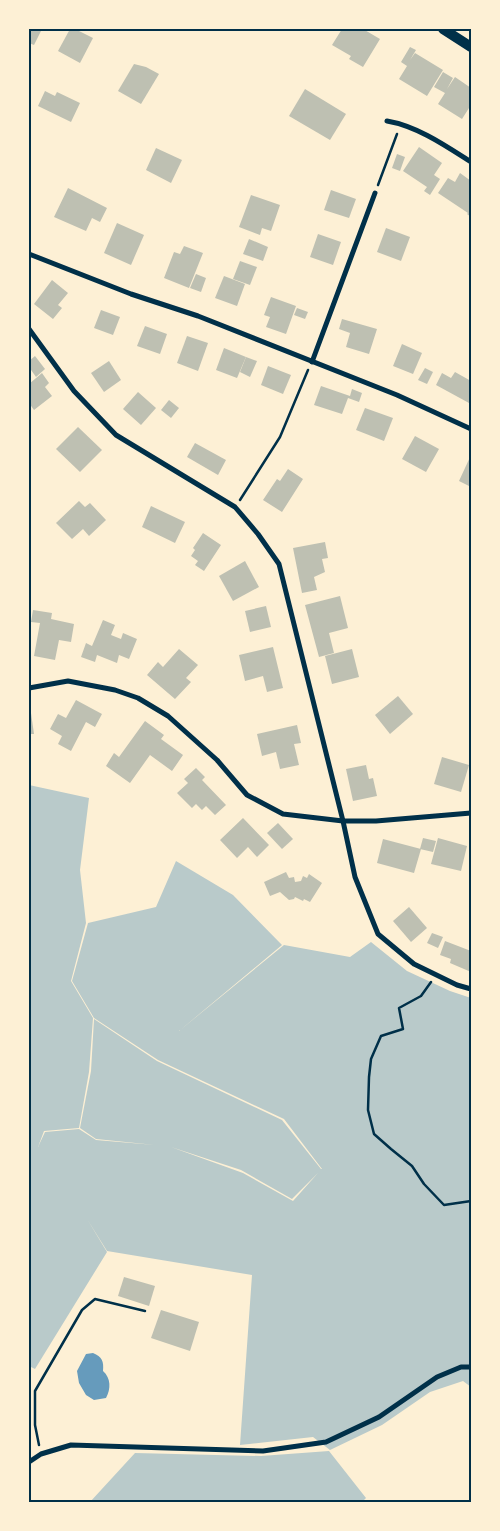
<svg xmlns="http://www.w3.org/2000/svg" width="500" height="1531" viewBox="0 0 500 1531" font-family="Raleway,sans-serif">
  <rect width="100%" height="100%" fill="#fdf0d5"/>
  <g fill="#b9caca" fill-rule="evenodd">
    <path d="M29 785 89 798 80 870 86 923 71 981 93 1018 89 1072 79 1128 44 1131 38 1147 45 1132 79 1129 96 1140 155 1145 96 1139 80 1128 91 1071 94 1019 157 1061 282 1120 321 1169H322L284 1119 158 1060 94 1018 72 981 88 923 156 907 176 861 233 895 282 945 179 1031 284 945 350 957 371 942 407 971 450 991 471 998V1387L463 1381 430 1392 382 1425 330 1450 313 1437 240 1445 252 1275 107 1251 87 1219 107 1252 35 1369 29 1366ZM171 1147 241 1170 292 1199 318 1173 293 1201 243 1173Z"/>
    <path d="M329 1451 366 1498 362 1502H90L135 1453 261 1456Z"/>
  </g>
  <path fill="#669bbc" d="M93 1353C102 1357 104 1361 103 1371 111 1378 111 1389 106 1398L94 1400 86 1395 79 1383 77 1371 86 1354Z"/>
  <g fill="#bec0b2">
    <path d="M29 29H42L34 45 29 43Z"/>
    <path d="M70 29H75L93 38 80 63 58 51Z"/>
    <path d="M342 29H363L380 39 363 67 349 59 351 56 332 45Z"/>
    <path d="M410 47 416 50 410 60 415 53 443 70 427 96 399 79 407 66 401 62Z"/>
    <path d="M134 64 146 67 159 74 141 104 118 91Z"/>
    <path d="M443 72 453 78 447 89 455 77 471 88V110L469 108 462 119 438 104 445 93 434 87Z"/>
    <path d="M305 89 346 114 330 140 289 116Z"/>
    <path d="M45 91 55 96 57 92 80 103 71 122 38 106Z"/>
    <path d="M419 147 442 163 434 175 440 179 430 195 424 191 427 187 403 171Z"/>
    <path d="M156 148 182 160 171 183 146 170Z"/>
    <path d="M397 154 405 157 400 171 392 168Z"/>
    <path d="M460 173 471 181V217L467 214 468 213 438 193 448 178 455 182Z"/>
    <path d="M68 188 107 208 100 222 92 218 86 231 54 217Z"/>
    <path d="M331 190 356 199 349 218 324 210Z"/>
    <path d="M251 195 280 205 271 231 262 228 260 235 239 227Z"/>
    <path d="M117 223 144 235 131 265 104 253Z"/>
    <path d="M386 228 410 237 401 261 377 252Z"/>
    <path d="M318 234 341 242 333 265 310 257Z"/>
    <path d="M249 239 268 247 263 261 243 254Z"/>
    <path d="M184 246 203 253 189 288 164 278 174 252 180 254Z"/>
    <path d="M240 261 257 267 250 285 233 279Z"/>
    <path d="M196 274 206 278 201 292 190 288Z"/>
    <path d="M224 276 245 284 237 306 215 298Z"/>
    <path d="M52 280 68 293 58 305 62 308 53 319 34 304Z"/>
    <path d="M271 297 296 306 286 334 266 327 270 317 264 315Z"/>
    <path d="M297 308 308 312 305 319 294 315Z"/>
    <path d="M101 310 120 317 113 335 94 328Z"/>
    <path d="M342 319 377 329 369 354 346 347 350 333 339 329Z"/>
    <path d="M145 326 167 334 160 354 137 346Z"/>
    <path d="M187 336 208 343 198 371 177 363Z"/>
    <path d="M402 344 422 353 413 374 393 366Z"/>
    <path d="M224 348 246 357 237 378 216 370Z"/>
    <path d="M35 356 45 369 36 377 29 367V361Z"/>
    <path d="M246 357 257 361 250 377 240 372Z"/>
    <path d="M109 361 121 380 104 392 91 373Z"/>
    <path d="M268 366 291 375 283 394 261 385Z"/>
    <path d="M425 368 433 372 427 384 418 380Z"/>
    <path d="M455 372 471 381V398L469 403 436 385 442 373 451 378Z"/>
    <path d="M42 373 49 383 45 387 52 396 34 410 29 403V384Z"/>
    <path d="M321 386 350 396 352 389 362 393 359 402 348 398 342 414 314 405Z"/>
    <path d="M138 392 156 408 141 425 123 409Z"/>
    <path d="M169 400 179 408 171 418 161 410Z"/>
    <path d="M365 408 393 418 384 441 356 430Z"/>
    <path d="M78 427 102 450 80 472 56 449Z"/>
    <path d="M415 436 439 449 426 472 402 459Z"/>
    <path d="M195 443 226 460 218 475 187 457Z"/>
    <path d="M471 455V487L459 481Z"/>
    <path d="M288 469 303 479 282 512 263 500 277 479 280 481Z"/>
    <path d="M79 501 85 507 90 503 106 520 89 536 83 529 72 539 56 523Z"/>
    <path d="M151 506 185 522 175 543 142 527Z"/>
    <path d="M203 533 221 545 204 571 195 565 198 561 191 556 195 550 193 548Z"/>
    <path d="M325 542 328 558 322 559 325 572 314 577 317 590 302 593 293 548Z"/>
    <path d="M245 561 259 587 233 601 219 576Z"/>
    <path d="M340 596 348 628 329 633 334 653 319 657 305 605Z"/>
    <path d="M266 606 271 627 250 632 245 611Z"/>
    <path d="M33 610 52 613 51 619 74 624 71 642 59 640 55 660 34 656 40 623 31 622Z"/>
    <path d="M103 620 115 625 111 635 121 639 123 633 137 639 129 659 119 655 117 663 97 655 95 662 81 657 86 643 92 646Z"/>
    <path d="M273 647 283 688 267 692 263 676 245 681 239 655Z"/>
    <path d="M179 649 198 665 186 678 191 682 175 699 147 675 158 662 163 667Z"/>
    <path d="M352 649 359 677 332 684 325 656Z"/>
    <path d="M398 696 413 714 390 734 375 715Z"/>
    <path d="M76 700 102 714 95 727 86 722 71 751 58 744 62 736 50 729 58 714 66 718Z"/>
    <path d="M31 713 34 734H29V714Z"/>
    <path d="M145 721 164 735 161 739 183 755 172 771 150 755 130 783 106 766 114 753 119 757Z"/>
    <path d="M297 725 301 743 294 744 299 765 280 769 276 752 262 756 257 734Z"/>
    <path d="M442 757 469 765 461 792 434 784Z"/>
    <path d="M366 765 369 779 373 778 377 796 353 801 346 769Z"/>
    <path d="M196 768 205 777 202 780 226 805 215 815 206 806 202 810 196 804 192 808 177 793 188 783 184 779Z"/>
    <path d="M243 818 269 845 257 857 248 847 237 858 220 840Z"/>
    <path d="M278 823 293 839 282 849 267 833Z"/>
    <path d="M423 838 436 841 433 852 420 849Z"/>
    <path d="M438 838 467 846 461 871 431 864Z"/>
    <path d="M383 839 421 849 414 873 377 863Z"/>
    <path d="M286 872 289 878 294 877 295 882 301 881 303 876 307 878 309 874 322 883 310 902 304 899 303 901 295 897 294 899 289 900 280 892 270 896 264 882Z"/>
    <path d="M409 907 427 928 411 942 393 921Z"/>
    <path d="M432 933 443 937 438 948 427 943Z"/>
    <path d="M445 941 471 951V972L450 963 451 959 440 955Z"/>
    <path d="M124 1277 155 1286 149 1306 118 1296Z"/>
    <path d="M161 1310 199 1322 190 1351 151 1338Z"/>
  </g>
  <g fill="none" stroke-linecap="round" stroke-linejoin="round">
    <g stroke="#003049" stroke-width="2.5">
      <path d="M378 185 397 134"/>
      <path d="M240 500 280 437 308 370"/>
      <path d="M431 982 421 996 399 1008 403 1029 381 1036 371 1059 369 1077 368 1110 374 1134 391 1149 412 1166 424 1184 444 1205 471 1201"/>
      <path d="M39 1445 35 1425V1391L82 1310 95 1299 145 1311"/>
    </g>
    <g stroke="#003049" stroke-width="5">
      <path d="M387 121C417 126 446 146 471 162"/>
      <path d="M29 254 131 294 198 316 397 395 471 429"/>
      <path d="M29 329 74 391 116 435 235 507 258 534 279 564 343 821 355 877 378 934 414 964 457 985 471 989"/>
      <path d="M312 362 375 193"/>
      <path d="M29 688 68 681 115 690 138 698 168 716 217 760 247 795 283 814 343 821H376L471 813"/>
      <path d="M29 1462 41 1454 71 1445 263 1451 326 1442 379 1417 437 1377 461 1367H471"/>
    </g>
    <path stroke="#003049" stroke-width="10" d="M443 29 471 47"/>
  </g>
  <rect width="500" height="1531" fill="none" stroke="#fdf0d5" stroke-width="60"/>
  <rect x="30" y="30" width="440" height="1471" fill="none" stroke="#003049" stroke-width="2"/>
</svg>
